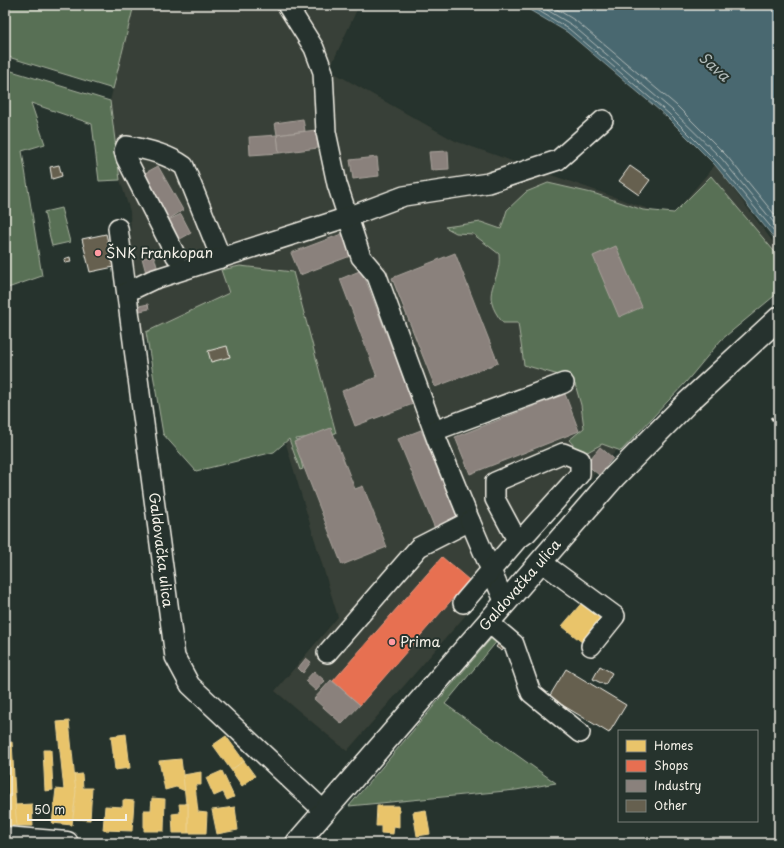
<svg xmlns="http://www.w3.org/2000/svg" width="784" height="848" viewBox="0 0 784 848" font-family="'Playpen Sans',sans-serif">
  <rect width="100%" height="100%" fill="#26332d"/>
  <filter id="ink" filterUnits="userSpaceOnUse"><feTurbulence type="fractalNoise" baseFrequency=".025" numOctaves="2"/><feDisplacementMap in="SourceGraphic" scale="8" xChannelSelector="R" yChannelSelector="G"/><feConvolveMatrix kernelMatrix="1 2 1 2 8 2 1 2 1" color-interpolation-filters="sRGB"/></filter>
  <g filter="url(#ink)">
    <path fill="#394037" d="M134 5H359L329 70 455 141 671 217 715 165 779 250V289L710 351 520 553 347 751 275 691 338 617 247 314 140 342 132 280 130 211 120 180 110 101Z"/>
    <g fill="#597055" stroke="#a6b09e">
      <path d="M5 5H134L113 89 5 56Z"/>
      <path d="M5 69 110 101 120 180 99 181 92 124 31 103 45 144 22 151 42 276 5 289Z"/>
      <path d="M711 176 779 257V292L721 340 686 382 621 451 602 444 582 455 569 440 584 428 581 405 575 384 562 376 524 365 518 323H503C477 291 502 284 499 254L473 234 456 233 445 227 481 222 501 229 507 210 526 192 548 183 596 194 643 210 674 213Z"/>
      <path d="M61 208 70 242 52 246 44 212Z"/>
      <path d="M240 266 293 272 336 433 296 439 303 469 300 470 289 439 274 452 196 471 163 434 146 332 229 293 221 270Z"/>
      <path d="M494 635 498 640 445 704 556 783 516 790 349 806Z"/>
    </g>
    <path fill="#4a6870" stroke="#8e9fa0" d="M521 5H779V244L715 165 666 116 567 32Z"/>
    <g fill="#e9c46a" stroke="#ecd290">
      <path d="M585 599 605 617 583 643 562 626Z"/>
      <path d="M69 721 76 791 72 825 52 823 56 789 64 790 57 722Z"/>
      <path d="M126 734 130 768 115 770 111 736Z"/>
      <path d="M226 736 244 761 231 770 213 745Z"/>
      <path d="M12 742 15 794 6 795 5 743Z"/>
      <path d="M43 750H51L53 790 45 791Z"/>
      <path d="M181 759 185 791 176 787 165 790 159 761Z"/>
      <path d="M244 761 255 776 242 786 231 770Z"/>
      <path d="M222 771 234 797 227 800 223 792 214 796 206 778Z"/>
      <path d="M201 772V785H195L198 812 207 813 206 833H188V804H186L183 775Z"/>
      <path d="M82 774 83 788H92L90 820 73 819 76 791 74 775Z"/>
      <path d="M15 794 17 826 5 825V795Z"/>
      <path d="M152 798 165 799 164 831H144V810H151Z"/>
      <path d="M123 800 134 801 132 831 103 830 105 806 123 807Z"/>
      <path d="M32 804 33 826H17L15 805Z"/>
      <path d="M179 804H188V833H173L172 814 180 813Z"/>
      <path d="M377 806H399V827L394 826 393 834 381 833V826H376Z"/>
      <path d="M235 807 238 830 217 834 212 810Z"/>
      <path d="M426 810 430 834 417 836 413 812Z"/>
    </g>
    <path fill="#e76f51" stroke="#eb967e" d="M442 557 469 580 360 705 333 681Z"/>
    <g fill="#8a817c" stroke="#aaa39c">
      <path d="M303 119 305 131 277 135 275 123Z"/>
      <path d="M316 130 318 148 279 153 277 135Z"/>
      <path d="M277 135 279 153 250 155 249 137Z"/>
      <path d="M448 151 449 169 431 170 429 152Z"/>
      <path d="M377 157 379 176 353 179 350 160Z"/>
      <path d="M158 166 183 210 163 223 138 177Z"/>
      <path d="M181 214 191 233 173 243 160 224Z"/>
      <path d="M344 233 353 255 300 275 291 253Z"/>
      <path d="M616 246 642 307 619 317 593 256Z"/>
      <path d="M455 253 498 363 435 387 392 278Z"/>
      <path d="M154 256 158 270 146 273 142 258Z"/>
      <path d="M362 270 413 404 355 426 342 391 377 377 340 279Z"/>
      <path d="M148 304 149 309 140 311 139 306Z"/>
      <path d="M565 394 579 431 470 474 455 437Z"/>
      <path d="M331 428 355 489 363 486 387 547 342 565 294 442Z"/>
      <path d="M421 430 459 521 436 531 398 439Z"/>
      <path d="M600 447 613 458 599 475 586 464Z"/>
      <path d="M306 658 311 662 303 673 298 668Z"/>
      <path d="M314 671 325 681 316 691 305 681Z"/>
      <path d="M331 680 360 705 342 724 314 699Z"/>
    </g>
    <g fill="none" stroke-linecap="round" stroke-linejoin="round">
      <g stroke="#b0bab8" stroke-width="1">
        <path d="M529 5 569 29 669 114 718 163 779 237"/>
        <path d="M539 5 572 25 672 110 722 159 779 229"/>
        <path d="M550 5 576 21 676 105 726 155 779 220"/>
      </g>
    </g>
    <g fill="#66604f" stroke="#f4f1e8">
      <path d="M59 165 62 176 52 179 50 167Z"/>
      <path d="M630 166 650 180 639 195 619 181Z"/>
      <path d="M106 234 114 267 90 272 82 239Z"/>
      <path d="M70 257 71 262 65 263 64 259Z"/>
      <path d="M227 346 230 357 211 362 208 351Z"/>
      <path d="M501 640 507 644 502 651 496 647Z"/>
      <path d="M600 666 612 673 605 685 593 679Z"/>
      <path d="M566 669 626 705 609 733 549 697Z"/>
    </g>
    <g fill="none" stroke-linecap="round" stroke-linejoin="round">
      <defs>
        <g id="minor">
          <path d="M287 5 314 48 323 72 326 132 337 184 361 257 377 276 437 440 470 521 419 547 327 653"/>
          <path d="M118 228 175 657 190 685 325 812"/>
          <path d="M176 256 126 158 124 151 126 146C147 149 167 154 184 166L221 258"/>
          <path d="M127 292 152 280 348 217 404 196 488 183 558 160 603 120"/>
          <path d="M434 431 564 383"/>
          <path d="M470 521 505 603"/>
          <path d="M540 561 615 616 591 646"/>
          <path d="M463 603 517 540 527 533 580 474V460L563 453 495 482V499L517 540"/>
          <path d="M488 622 514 644 531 693 580 733"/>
        </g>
        <g id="major">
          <path d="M5 838 67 843"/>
          <path d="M297 843 614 477 687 403 779 318"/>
        </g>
      </defs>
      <use href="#minor" stroke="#f4f1e8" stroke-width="22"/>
      <use href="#major" stroke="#f4f1e8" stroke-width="25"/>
      <path stroke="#f4f1e8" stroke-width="2.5" stroke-dasharray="4 3" stroke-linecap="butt" d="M771 417 779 430"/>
      <use href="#minor" stroke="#26332d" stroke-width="19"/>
      <use href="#major" stroke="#26332d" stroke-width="22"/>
    </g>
  </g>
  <g fill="#ff9aa2" stroke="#26332d" stroke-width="1.5">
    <circle cx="98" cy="253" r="4"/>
    <circle cx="392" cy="642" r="4"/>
  </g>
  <g text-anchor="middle" stroke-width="4" stroke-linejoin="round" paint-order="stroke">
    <g font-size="14" fill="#f4f1e8" stroke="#26332d" text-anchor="start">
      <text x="106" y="258">ŠNK Frankopan</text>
      <text x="400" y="647">Prima</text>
    </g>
    <g font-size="14" fill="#f4f1e8" stroke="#26332d">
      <text transform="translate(161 550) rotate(83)" y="5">Galdovačka ulica</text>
      <text transform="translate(520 585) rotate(-49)" y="5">Galdovačka ulica</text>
    </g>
    <g font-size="15" font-style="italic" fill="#b0bab8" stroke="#26332d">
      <text transform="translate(714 67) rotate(42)" y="5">Sava</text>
    </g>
  </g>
  <rect width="784" height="848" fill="none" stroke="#26332d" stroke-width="20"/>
  <rect x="10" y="10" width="764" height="828" fill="none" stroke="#f4f1e8" stroke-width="1.5" filter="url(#ink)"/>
  <rect x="618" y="730" width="140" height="92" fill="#26332d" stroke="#787f78"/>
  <rect x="626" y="740" width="20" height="12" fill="#e9c46a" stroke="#787f78"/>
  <text x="654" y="750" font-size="12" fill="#f4f1e8">Homes</text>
  <rect x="626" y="760" width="20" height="12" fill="#e76f51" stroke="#787f78"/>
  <text x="654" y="770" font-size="12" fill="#f4f1e8">Shops</text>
  <rect x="626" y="780" width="20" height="12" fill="#8a817c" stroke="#787f78"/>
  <text x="654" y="790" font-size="12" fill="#f4f1e8">Industry</text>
  <rect x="626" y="800" width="20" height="12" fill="#66604f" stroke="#787f78"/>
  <text x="654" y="810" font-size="12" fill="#f4f1e8">Other</text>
  <path d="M28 814v6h98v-6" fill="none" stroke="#f4f1e8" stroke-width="2"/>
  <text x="34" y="814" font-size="12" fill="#f4f1e8" stroke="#26332d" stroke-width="3" paint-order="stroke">50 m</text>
</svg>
